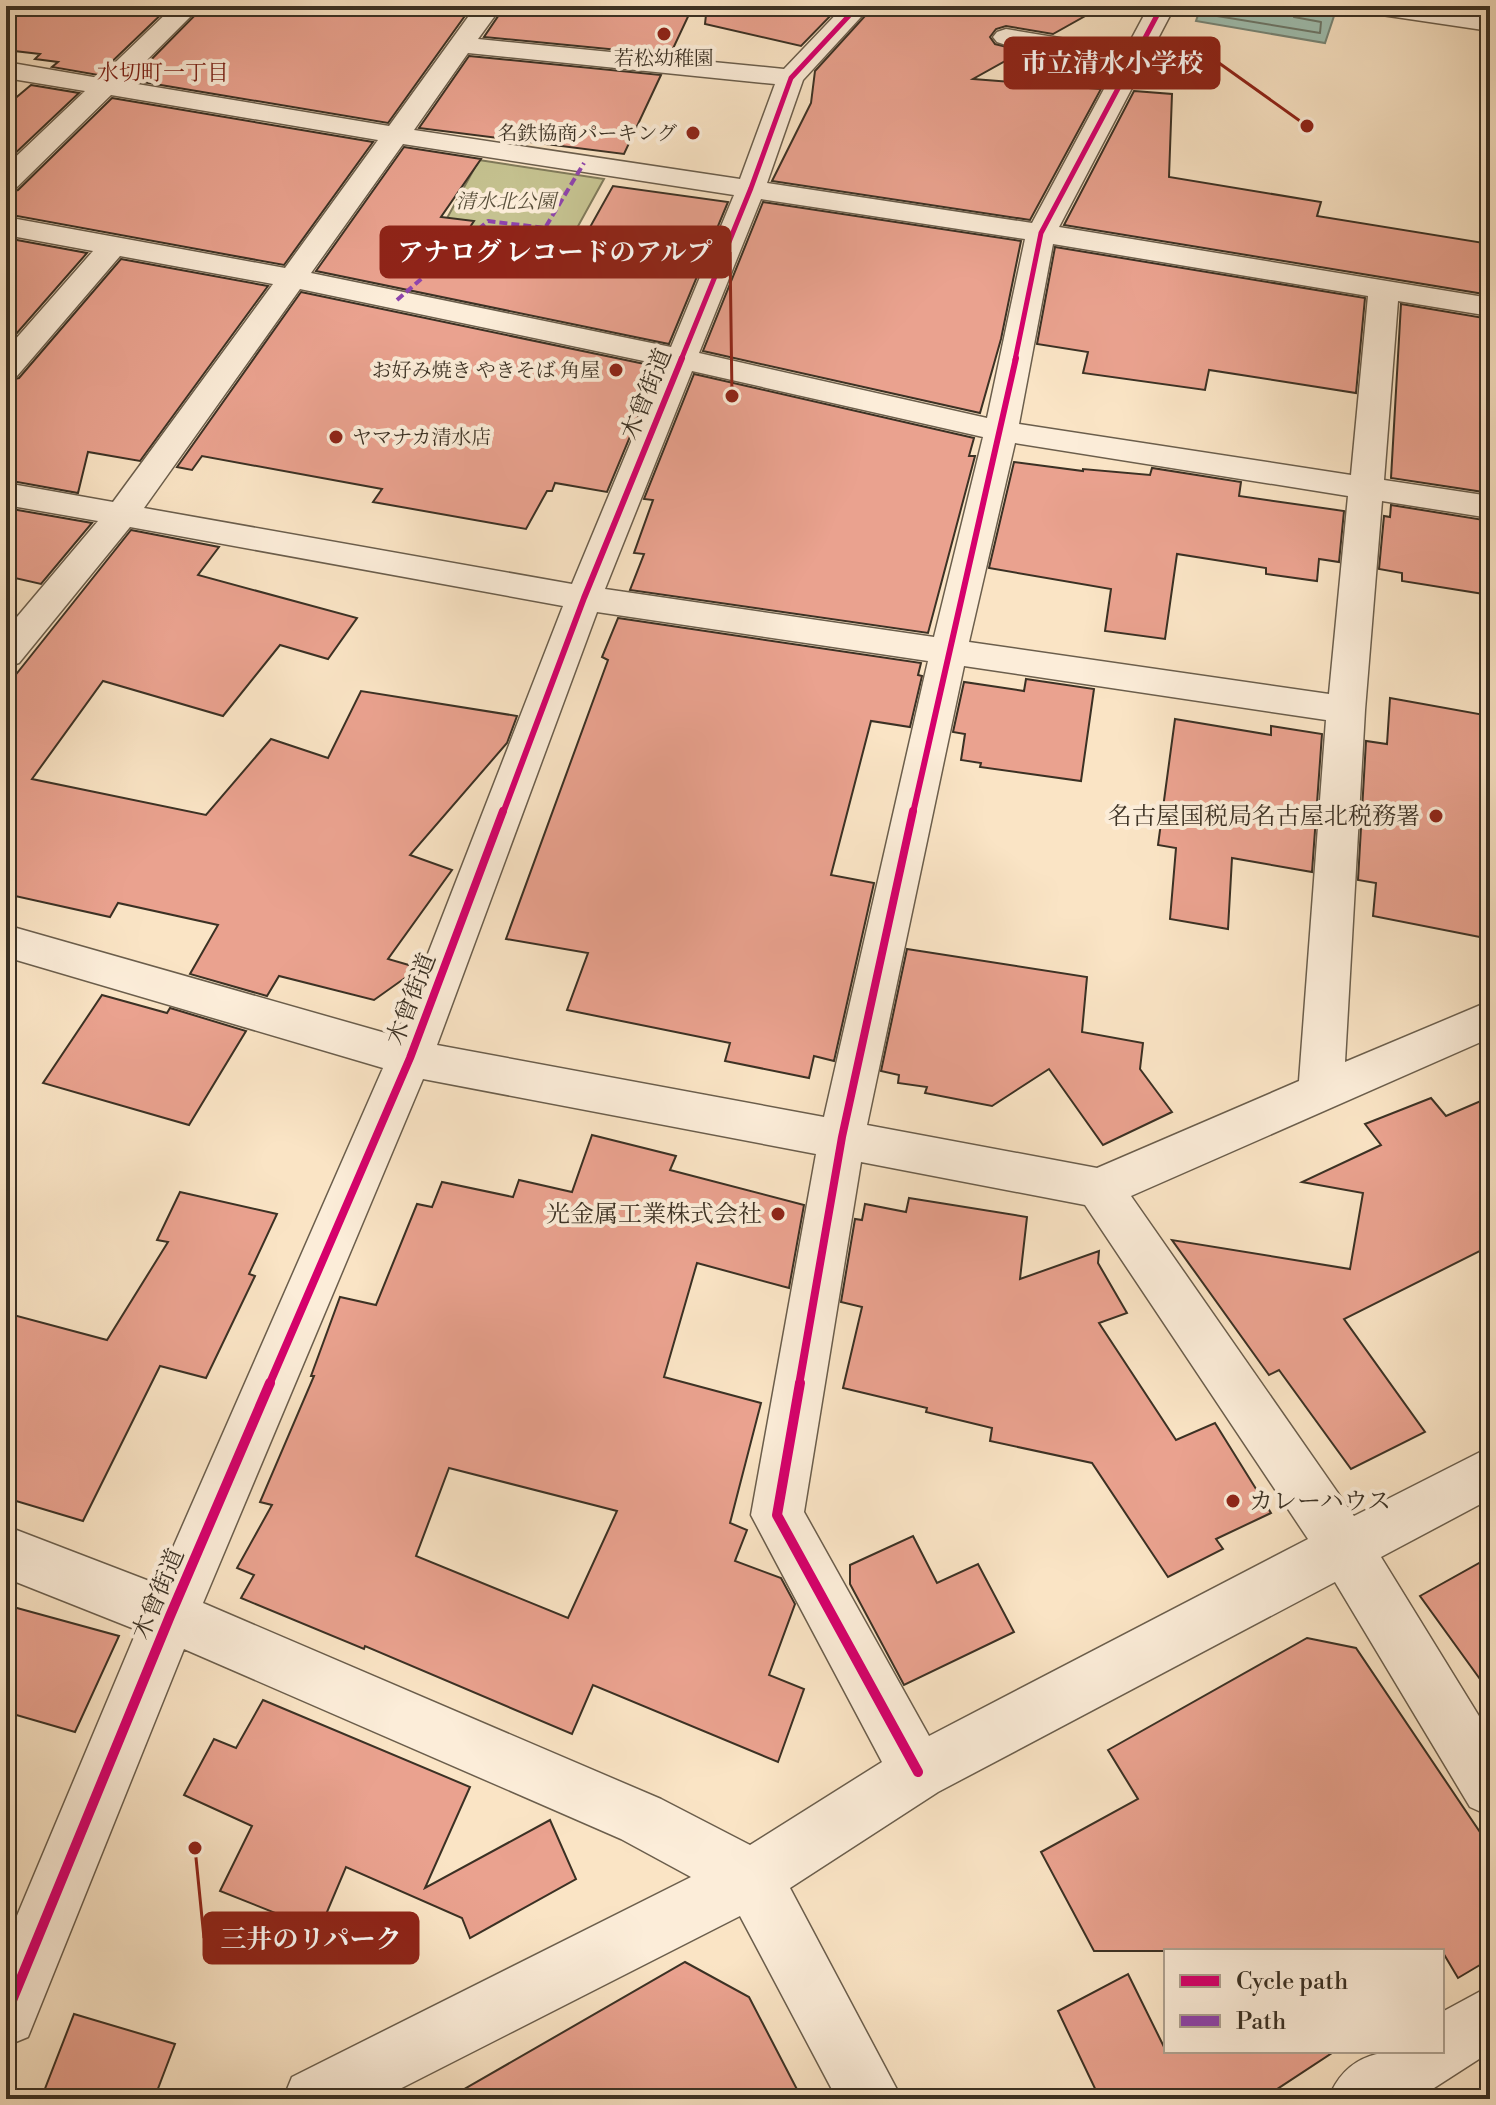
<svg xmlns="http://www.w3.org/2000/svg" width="1496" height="2105" viewBox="0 0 1496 2105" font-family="'Libre Bodoni','Noto Serif JP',serif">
  <rect width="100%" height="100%" fill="#fae4c5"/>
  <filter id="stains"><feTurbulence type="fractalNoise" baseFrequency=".0025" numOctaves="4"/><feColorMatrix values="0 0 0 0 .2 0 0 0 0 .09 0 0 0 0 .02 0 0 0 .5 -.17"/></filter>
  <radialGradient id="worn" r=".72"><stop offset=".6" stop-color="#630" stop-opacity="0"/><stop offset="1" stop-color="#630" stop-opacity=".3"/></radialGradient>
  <path fill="#c5c290" stroke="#807a5a" stroke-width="2" d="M479 160 604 179 566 248 469 233 435 282 441 229Z"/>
  <path fill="#9fbfb0" stroke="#778678" stroke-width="2" d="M1201 6H1274L1334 16 1325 43 1196 21Z"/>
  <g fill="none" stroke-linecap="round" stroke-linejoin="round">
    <path stroke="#6d786a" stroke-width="2" d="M1208 6 1211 15 1320 33 1321 22 1294 17 1289 6"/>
  </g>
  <g fill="#eaa28f" stroke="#3b3124" stroke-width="2" fill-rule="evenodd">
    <path d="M6 6H170L98 75 52 67 58 62 35 59 40 54 6 50Z"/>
    <path d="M204 6H472L388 123 131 80Z"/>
    <path d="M505 6H693L670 55 484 37Z"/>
    <path d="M707 6H840L801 46 705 24Z"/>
    <path d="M874 6H1103L1053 34 1006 26 996 29 990 37 995 44 1023 51 973 79 1101 89 1030 220 772 181 811 103 815 71Z"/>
    <path d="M469 56 661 75 624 154 419 128Z"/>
    <path d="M31 85 79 93 6 162V106Z"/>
    <path d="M1134 91 1172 94 1169 177 1321 202 1317 216 1490 244V295L1064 225Z"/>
    <path d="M112 98 373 142 284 265 6 214V193L18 190Z"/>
    <path d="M404 147 481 159 441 217 474 221 464 236 575 254 613 186 728 202 669 344 316 271Z"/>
    <path d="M763 202 1021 241 1001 339 980 413 703 351Z"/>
    <path d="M6 238 87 253 17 333 6 332Z"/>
    <path d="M1055 247 1365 298 1356 393 1209 370 1205 390 1083 373 1088 352 1037 344Z"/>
    <path d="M121 259 268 286 140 461 88 452 78 493 6 480V381L19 378Z"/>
    <path d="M301 292 659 367 607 492 555 483 552 491H547L526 529 373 502 382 489 202 456 192 470 177 467Z"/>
    <path d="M1401 304 1490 319V493L1391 478Z"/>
    <path d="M694 374 974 438 969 456H975L928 633 630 590 644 554 634 553 653 500 644 499Z"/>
    <path d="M1014 462 1083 471V469L1150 475 1152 468 1241 482 1239 496 1344 511 1339 562 1319 559 1317 581 1266 574V568L1177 554 1165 639 1105 631 1111 589 989 568Z"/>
    <path d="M1391 505 1490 521V595L1402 581V573L1379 569 1384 516 1390 517Z"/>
    <path d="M6 508 92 523 41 584 6 576Z"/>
    <path d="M131 530 219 547 198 575 357 618 328 659 280 645 223 716 103 681 32 779 206 815 271 739 328 758 361 691 517 716 507 743 410 855 452 870 388 959 419 968 374 1000 279 976 267 996 190 974 218 925 118 903 110 917 6 894V687Z"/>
    <path d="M618 618 921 663 918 675 922 676 910 727 871 721 831 875 874 883 834 1061 814 1056 809 1078 725 1061 730 1043 567 1010 588 953 506 939 608 660 602 657Z"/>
    <path d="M1026 679 1094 689 1081 781 980 767 981 763 961 760 965 734 953 732 964 682 1024 691Z"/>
    <path d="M1390 698 1490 716V939L1373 916 1376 883 1358 880 1366 741 1387 744Z"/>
    <path d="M1175 719 1271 735V726L1322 734 1312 872 1232 858 1228 929 1170 919 1176 848 1158 845Z"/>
    <path d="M907 949 1087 977 1082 1032 1143 1043 1140 1069 1172 1112 1103 1145 1049 1069 992 1106 925 1093 927 1087 898 1083 899 1075 881 1071Z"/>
    <path d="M102 995 167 1013 170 1008 246 1031 189 1125 43 1083Z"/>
    <path d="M1490 1097V1246L1344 1319 1425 1432 1351 1469 1279 1370 1269 1375 1172 1240 1350 1269 1363 1193 1302 1182 1381 1145 1365 1124 1431 1098 1446 1116Z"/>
    <path d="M592 1135 676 1156 670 1170 804 1205 789 1288 697 1263 664 1377 761 1403 730 1523 747 1530 735 1561 781 1578 795 1604 769 1675 804 1689 778 1762 593 1685 572 1734 365 1646 364 1649 241 1598 254 1575 237 1568 272 1505 260 1502 314 1376H311L340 1297 376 1305 417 1204 432 1207 442 1182 513 1197 519 1180 572 1192ZM449 1468 617 1511 568 1618 416 1556Z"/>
    <path d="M180 1192 277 1214 249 1274 255 1276 206 1378 160 1366 83 1521 6 1498V1313L107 1340 168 1242 157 1240Z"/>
    <path d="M909 1198 1027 1217 1020 1279 1099 1251 1098 1263 1127 1313 1099 1323 1176 1440 1215 1423 1271 1513 1216 1539 1223 1549 1168 1577 1092 1463 990 1441 992 1428 926 1412 927 1408 843 1388 862 1307 841 1302 855 1219 862 1220 865 1204 906 1212Z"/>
    <path d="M913 1536 937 1583 978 1564 1014 1632 904 1685 850 1584V1565Z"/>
    <path d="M1490 1557V1693L1420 1596Z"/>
    <path d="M6 1605 119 1636 75 1732 6 1712Z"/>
    <path d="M1307 1638 1356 1648 1490 1847V1959L1458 1978 1442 1951H1094L1041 1852 1138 1799 1108 1750Z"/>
    <path d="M263 1700 470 1787 425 1888 550 1820 576 1879 470 1938 462 1918 346 1867 316 1938 275 1925 278 1914 220 1891 252 1826 184 1795 214 1739 236 1748Z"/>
    <path d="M685 1962 749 1997 802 2099H447Z"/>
    <path d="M1128 1974 1166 2051H1335L1262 2099H1100L1058 2011Z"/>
    <path d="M74 2014 175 2044 154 2099H41Z"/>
  </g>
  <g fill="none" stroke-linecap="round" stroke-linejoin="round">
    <defs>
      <g id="minor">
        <path d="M174 6H201L125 82 389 126 476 6H502L478 39 784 69 844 6H871L803 80 767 183 1032 223 1118 63 1006 45 997 42 993 37 997 32 1006 29 1126 49 1149 6H1175L1059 227 1490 298V316L1398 301 1384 480 1490 496V518L1382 501 1365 710 1345 1062 1490 1001V1038L1131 1196 1354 1516 1490 1447V1499L1381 1557 1490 1734V1816L1470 1807 1335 1582 938 1792 790 1888 902 2099H837L740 1916 380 2099H283L292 2077 691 1877 621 1839 184 1649 28 2037 6 2046V1942L137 1630 6 1578V1526L157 1584 383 1068 6 957V925L396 1036 563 606 130 527 19 663 6 667V630L98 521 6 505V483L113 502 273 284 120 256 17 376 6 378V350L93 251 6 235V217L285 268 378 140 111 95 16 188 6 190V166L85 91 6 78V62L99 78ZM468 53 775 84 740 179 414 130ZM403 144 734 195 671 347 311 273ZM761 199 1025 239 987 418 699 353ZM1053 244 1368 296 1351 475 1019 424ZM300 289 663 365 572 584 144 508ZM692 371 983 437 934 637 605 589ZM1015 443 1348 496 1329 694 969 642ZM597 612 928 661 824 1117 437 1045ZM964 666 1326 720 1299 1081 1097 1168 867 1125ZM423 1079 816 1154 751 1515 882 1762 750 1845 661 1799 203 1603ZM861 1162 1085 1205 1308 1539 929 1736 804 1512Z"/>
        <path d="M1362 6H1426L1490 15V31L1375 14 1366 11Z"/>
        <path d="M1490 1986V2052L1417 2099H1328C1350 2045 1392 2051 1442 2051V2012Z"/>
      </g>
    </defs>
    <use href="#minor" stroke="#6b5e4c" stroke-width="3"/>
    <use href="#minor" fill="#fcedd9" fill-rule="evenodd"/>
    <g stroke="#8e44ad" stroke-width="4" stroke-dasharray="8 4" stroke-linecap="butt">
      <path d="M1439 16 1440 6"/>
      <path d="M397 300 488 221 545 228 584 163"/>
    </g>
    <defs>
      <g id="cycleway-far3">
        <path d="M681 360 751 188 791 78 858 6"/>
        <path d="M1015 360 1041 233 1162 6"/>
      </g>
      <g id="cycleway-far2">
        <path d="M503 813 584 598 682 358"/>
        <path d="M913 813 1016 358"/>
      </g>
      <g id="cycleway-far1">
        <path d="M269 1385 410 1058 503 811"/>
        <path d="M799 1385 842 1137 913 811"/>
      </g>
      <g id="cycleway">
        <path d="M800 1383 777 1515 918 1772"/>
        <path d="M6 2015 170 1616 270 1383"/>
      </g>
    </defs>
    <use href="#cycleway-far3" stroke="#fcedd9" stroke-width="8"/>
    <use href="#cycleway-far2" stroke="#fcedd9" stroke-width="10"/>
    <use href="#cycleway-far1" stroke="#fcedd9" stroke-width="13"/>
    <use href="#cycleway" stroke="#fcedd9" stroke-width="15"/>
    <use href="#cycleway-far3" stroke="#d6006c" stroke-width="5"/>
    <use href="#cycleway-far2" stroke="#d6006c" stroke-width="6"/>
    <use href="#cycleway-far1" stroke="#d6006c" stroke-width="8"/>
    <use href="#cycleway" stroke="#d6006c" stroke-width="10"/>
  </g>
  <g fill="#8f2418" stroke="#fcedd9" stroke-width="3">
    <circle cx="664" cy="34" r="8"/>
    <circle cx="693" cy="133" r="8"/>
    <circle cx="616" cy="370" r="8"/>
    <circle cx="336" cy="437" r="8"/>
    <circle cx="1436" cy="816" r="8"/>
    <circle cx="778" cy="1214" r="8"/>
    <circle cx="1233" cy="1501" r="8"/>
  </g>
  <g text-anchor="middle" stroke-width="8" stroke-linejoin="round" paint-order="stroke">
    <g font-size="20" fill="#3b3124" stroke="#fcedd9" text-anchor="end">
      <text x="664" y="65" text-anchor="middle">若松幼稚園</text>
      <text x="677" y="140">名鉄協商パーキング</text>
      <text x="600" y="377">お好み焼き やきそば 角屋</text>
      <text x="352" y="444" text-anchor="start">ヤマナカ清水店</text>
    </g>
    <g font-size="20" font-style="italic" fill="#574e3a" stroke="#fcedd9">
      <text x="506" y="208">清水北公園</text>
    </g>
    <g font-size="22" fill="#7a1f14" stroke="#fcedd9">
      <text x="163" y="80">水切町一丁目</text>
    </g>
    <g font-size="24" fill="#3b3124" stroke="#fcedd9">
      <text transform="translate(646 394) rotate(-68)" y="8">木曾街道</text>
      <text transform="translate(411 999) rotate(-69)" y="8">木曾街道</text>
      <text transform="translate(158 1594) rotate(-67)" y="8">木曾街道</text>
    </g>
    <g font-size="24" fill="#3b3124" stroke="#fcedd9" text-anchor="end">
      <text x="1420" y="824">名古屋国税局名古屋北税務署</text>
      <text x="762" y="1222">光金属工業株式会社</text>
      <text x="1249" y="1509" text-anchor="start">カレーハウス</text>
    </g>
  </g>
  <path fill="none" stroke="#8f2418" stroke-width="3" d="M1307 126L1219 63M732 396L730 252M195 1848L204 1938"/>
  <g fill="#8f2418" stroke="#fcedd9" stroke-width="3">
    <circle cx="1307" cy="126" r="8"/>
    <circle cx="732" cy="396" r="8"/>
    <circle cx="195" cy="1848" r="8"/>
  </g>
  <g fill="#8f2418" stroke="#8f2418" stroke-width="3">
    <rect x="1005" y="38" width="214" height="50" rx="8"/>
    <rect x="381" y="227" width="349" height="50" rx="8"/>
    <rect x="204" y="1913" width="214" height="50" rx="8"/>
  </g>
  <g font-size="26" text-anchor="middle" font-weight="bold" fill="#fff">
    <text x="1112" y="72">市立清水小学校</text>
    <text x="555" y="261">アナログ レコードのアルプ</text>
    <text x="311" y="1948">三井のリパーク</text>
  </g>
  <rect width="1496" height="2105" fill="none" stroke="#fae4c5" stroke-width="32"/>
  <rect x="8" y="8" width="1480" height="2089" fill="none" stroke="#3b3124" stroke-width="4"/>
  <rect x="16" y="16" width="1464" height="2073" fill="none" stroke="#3b3124" stroke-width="2"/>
  <rect x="1164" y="1949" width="280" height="104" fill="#fcedd9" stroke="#afa291" stroke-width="2"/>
  <rect x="1180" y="1975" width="40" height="12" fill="#d6006c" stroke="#afa291" stroke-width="2"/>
  <text x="1236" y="1989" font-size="24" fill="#3b3124">Cycle path</text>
  <rect x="1180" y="2015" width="40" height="12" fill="#8e44ad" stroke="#afa291" stroke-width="2"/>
  <text x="1236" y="2029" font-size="24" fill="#3b3124">Path</text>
  <rect width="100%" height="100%" filter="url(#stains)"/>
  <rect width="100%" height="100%" fill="url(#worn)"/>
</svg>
